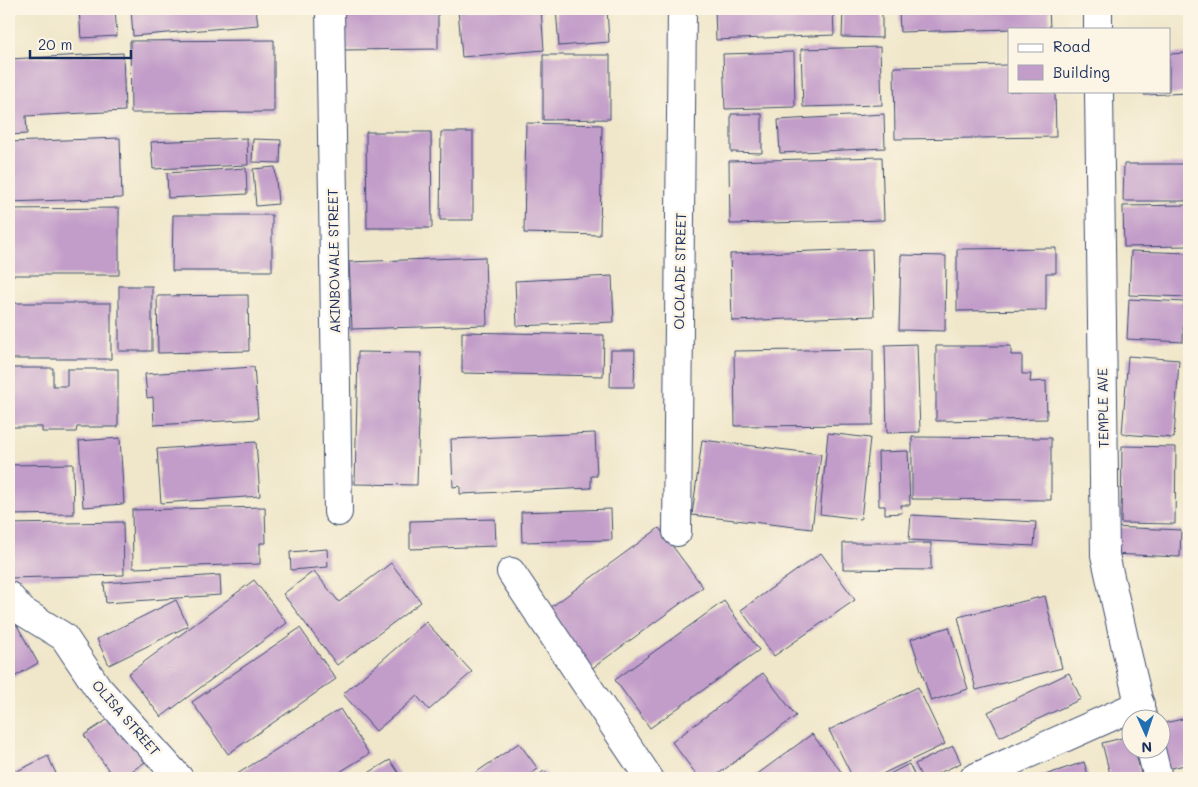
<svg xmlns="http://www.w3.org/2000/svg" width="1198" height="787" viewBox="0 0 1198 787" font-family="Mali,sans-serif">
  <rect width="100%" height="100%" fill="#fcf5e5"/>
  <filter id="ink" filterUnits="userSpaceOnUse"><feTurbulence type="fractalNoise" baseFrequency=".02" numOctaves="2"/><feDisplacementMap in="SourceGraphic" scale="10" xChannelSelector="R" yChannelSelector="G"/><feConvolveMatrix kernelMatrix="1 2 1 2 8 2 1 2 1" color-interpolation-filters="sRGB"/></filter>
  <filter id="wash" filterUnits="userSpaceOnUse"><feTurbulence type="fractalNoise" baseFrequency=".0096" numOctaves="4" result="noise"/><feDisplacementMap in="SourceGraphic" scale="20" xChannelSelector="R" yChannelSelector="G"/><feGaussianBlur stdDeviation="1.12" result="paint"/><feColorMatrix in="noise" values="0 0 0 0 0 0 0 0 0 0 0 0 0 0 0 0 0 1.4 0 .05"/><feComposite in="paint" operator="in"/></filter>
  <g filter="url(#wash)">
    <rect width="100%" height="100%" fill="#f0e7ca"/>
    <g id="blocks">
      <g fill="#c29dc9">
        <path d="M79 9H115L117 36 81 38Z"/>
        <path d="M131 9H256L258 25 133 36Z"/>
        <path d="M339 9H438V49L339 50Z"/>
        <path d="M458 9H541L544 50 462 57Z"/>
        <path d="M556 9H607L609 42 559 46Z"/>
        <path d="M715 9H833L834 35 716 40Z"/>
        <path d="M843 9H882V38L842 37Z"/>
        <path d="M899 9H1049L1050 28 900 32Z"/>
        <path d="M274 40V112L131 113 130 41Z"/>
        <path d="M880 47 882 105 803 107 801 49Z"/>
        <path d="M794 52 795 107 725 109 723 54Z"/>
        <path d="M123 53 125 111 26 116 27 134 9 135V59Z"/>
        <path d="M1189 53V93L1144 95V91H1169V54Z"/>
        <path d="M543 55H610V119L543 120Z"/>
        <path d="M1009 65V91H1055L1056 137 895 139 894 67Z"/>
        <path d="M731 114H762V153L731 152Z"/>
        <path d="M884 114 885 148 780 153 778 120Z"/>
        <path d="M526 123 602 125 600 235 524 233Z"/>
        <path d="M366 132H431L432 228H367Z"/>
        <path d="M441 132H473V220H440Z"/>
        <path d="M120 138 122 198 9 202V142Z"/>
        <path d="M247 138 248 165 153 169 151 142Z"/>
        <path d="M253 139 281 140 280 163 252 162Z"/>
        <path d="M882 157 884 220 730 224 729 161Z"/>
        <path d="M1124 164H1189V201H1123Z"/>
        <path d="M275 167 278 204 256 206 253 169Z"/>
        <path d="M246 168 247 194 168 198 167 173Z"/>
        <path d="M1189 205V246L1124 247 1123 206Z"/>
        <path d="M119 208V275H9V209Z"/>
        <path d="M173 215H272V271H172Z"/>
        <path d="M1056 248V273H1046V310L957 311V249Z"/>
        <path d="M872 249 874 316 732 321 730 254Z"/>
        <path d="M1131 251 1189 253V297L1129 295Z"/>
        <path d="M901 255 946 256 945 331 899 330Z"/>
        <path d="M485 257 487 325 352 329 349 262Z"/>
        <path d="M612 276 614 322 517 326 515 281Z"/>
        <rect x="119" y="286" width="33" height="65"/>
        <path d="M248 295 249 351 158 353 157 296Z"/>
        <path d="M1129 299 1184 302 1183 342 1127 339Z"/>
        <rect x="9" y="303" width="102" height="56"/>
        <path d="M462 332 604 335 603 376 462 373Z"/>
        <path d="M917 344 920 432 887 433 885 345Z"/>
        <path d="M936 346H1011V355H1022V374H1031L1030 382 1046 381 1047 419 936 421Z"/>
        <path d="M873 349V425L735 426 734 351Z"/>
        <path d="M611 350H635L634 387H610Z"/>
        <path d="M358 352 421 353 417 485 355 484Z"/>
        <path d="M1128 356 1179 360 1174 438 1122 434Z"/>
        <path d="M254 367 258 419 154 425 153 397 147 398 145 374Z"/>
        <path d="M9 368H53V386H67V369H118V427H77L76 432H42V427H9Z"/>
        <path d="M595 433 597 476H591V488L460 494V486L453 487 451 439Z"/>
        <path d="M828 433 870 438 861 519 820 514Z"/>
        <path d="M912 437 1051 438V500L912 499Z"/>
        <path d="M120 438 124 504 83 507 79 441Z"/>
        <path d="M702 440 821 454 812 529 692 515Z"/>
        <path d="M256 442 260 496 161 503 157 449Z"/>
        <path d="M1122 446 1176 447 1175 524 1121 523Z"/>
        <path d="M908 451 910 505H901L902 513 885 514V506H879L878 452Z"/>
        <path d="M73 464 74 514 9 515V465Z"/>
        <path d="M265 507 266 543H260V564L133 568 132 510Z"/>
        <path d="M611 509 612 540 522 542 521 512Z"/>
        <path d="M911 515 1036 522 1034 546 909 540Z"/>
        <path d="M495 519 496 546 410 549V521Z"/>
        <path d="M123 522 124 575 9 578V524Z"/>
        <path d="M1111 527 1181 530 1180 557 1110 554Z"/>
        <path d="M659 528 703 587 587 672 543 613Z"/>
        <path d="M843 543H931V570L843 569Z"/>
        <path d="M327 549 328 567 291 570 290 552Z"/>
        <path d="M821 553 855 600 774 656 741 610Z"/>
        <path d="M391 563 421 602 337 665 283 594 314 571 339 602Z"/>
        <path d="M220 575 221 595 106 603 104 583Z"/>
        <path d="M254 580 287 623 161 717 128 674Z"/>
        <path d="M1045 596 1062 668 976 690 958 617Z"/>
        <path d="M176 600 188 626 109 665 97 639Z"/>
        <path d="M724 601 759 650 650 728 615 680Z"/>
        <path d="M10 613 38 663 9 680V614Z"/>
        <path d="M426 622 472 672 429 710 417 696 376 731 343 694Z"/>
        <path d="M949 627 968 689 931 701 911 639Z"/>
        <path d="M300 628 336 679 228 754 192 702Z"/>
        <path d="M763 673 796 716 713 778H699L672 742Z"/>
        <path d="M1069 673 1081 699 1000 737 988 712Z"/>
        <path d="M918 687 945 744 874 778H853L829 730Z"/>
        <path d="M340 709 369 754 330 778H231Z"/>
        <path d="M113 716 145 762 122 778H114L84 735Z"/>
        <path d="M1187 718 1189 729V764L1163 770 1160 750V724Z"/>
        <path d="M812 734 846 778H752Z"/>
        <path d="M1130 736V750H1135L1142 778H1111L1102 743Z"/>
        <path d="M519 743 538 769 524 778H468Z"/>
        <path d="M953 746 961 763 928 778H922L915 764Z"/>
        <path d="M48 756 58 778H9V775Z"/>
        <path d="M390 760 402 778H360Z"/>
        <path d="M1084 762 1089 778H1036Z"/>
        <path d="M909 764 916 778H885L884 777Z"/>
        <path d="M544 771 550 778H534Z"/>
      </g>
    </g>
  </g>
  <g filter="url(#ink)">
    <use href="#blocks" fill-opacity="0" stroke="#3b4b6e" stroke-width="1"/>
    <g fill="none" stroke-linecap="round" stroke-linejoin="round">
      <defs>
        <g id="street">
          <path d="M330 9 338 512"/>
          <path d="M1098 9V29"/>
          <path d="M1099 91 1105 555 1128 657 1143 720"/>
          <path d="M677 532 682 9"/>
          <path d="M511 572 649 778"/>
          <path d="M9 596 22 611 64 637 98 688 179 778"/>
          <path d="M1151 750 1158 778"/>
          <path d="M974 778 1140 704"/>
        </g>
      </defs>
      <use href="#street" stroke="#3b4b6e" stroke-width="30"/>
      <use href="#street" stroke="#fff" stroke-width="28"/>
    </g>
  </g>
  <g text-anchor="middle" stroke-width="5" stroke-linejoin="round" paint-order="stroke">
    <g font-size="14" fill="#1b2f5e" stroke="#fcf5e5">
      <text transform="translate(334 261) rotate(-91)" y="5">AKINBOWALE STREET</text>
      <text transform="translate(680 271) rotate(-89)" y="5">OLOLADE STREET</text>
      <text transform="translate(1103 408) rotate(-91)" y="5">TEMPLE AVE</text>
      <text transform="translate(126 718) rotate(49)" y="5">OLISA STREET</text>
    </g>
  </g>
  <rect width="1198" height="787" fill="none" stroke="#fcf5e5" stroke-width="30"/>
  <rect x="1008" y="28" width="162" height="65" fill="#fcf5e5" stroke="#a2a6af"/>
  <rect x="1018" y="44" width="25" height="8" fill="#ffffff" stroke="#a2a6af"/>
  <text x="1053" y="52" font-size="15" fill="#1b2f5e">Road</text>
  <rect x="1018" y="65" width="25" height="15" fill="#c29dc9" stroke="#a2a6af"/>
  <text x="1053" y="78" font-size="15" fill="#1b2f5e">Building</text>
  <g transform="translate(1146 734) rotate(177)"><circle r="24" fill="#fcf5e5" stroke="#a2a6af"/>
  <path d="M0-4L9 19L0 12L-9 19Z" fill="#1f6fb2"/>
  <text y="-8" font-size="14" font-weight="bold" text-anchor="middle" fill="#1b2f5e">N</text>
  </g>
  <path d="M30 50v8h101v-8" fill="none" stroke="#1b2f5e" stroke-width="2.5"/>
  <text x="38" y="50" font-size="15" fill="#1b2f5e" stroke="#fcf5e5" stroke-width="4" paint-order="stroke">20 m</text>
</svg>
